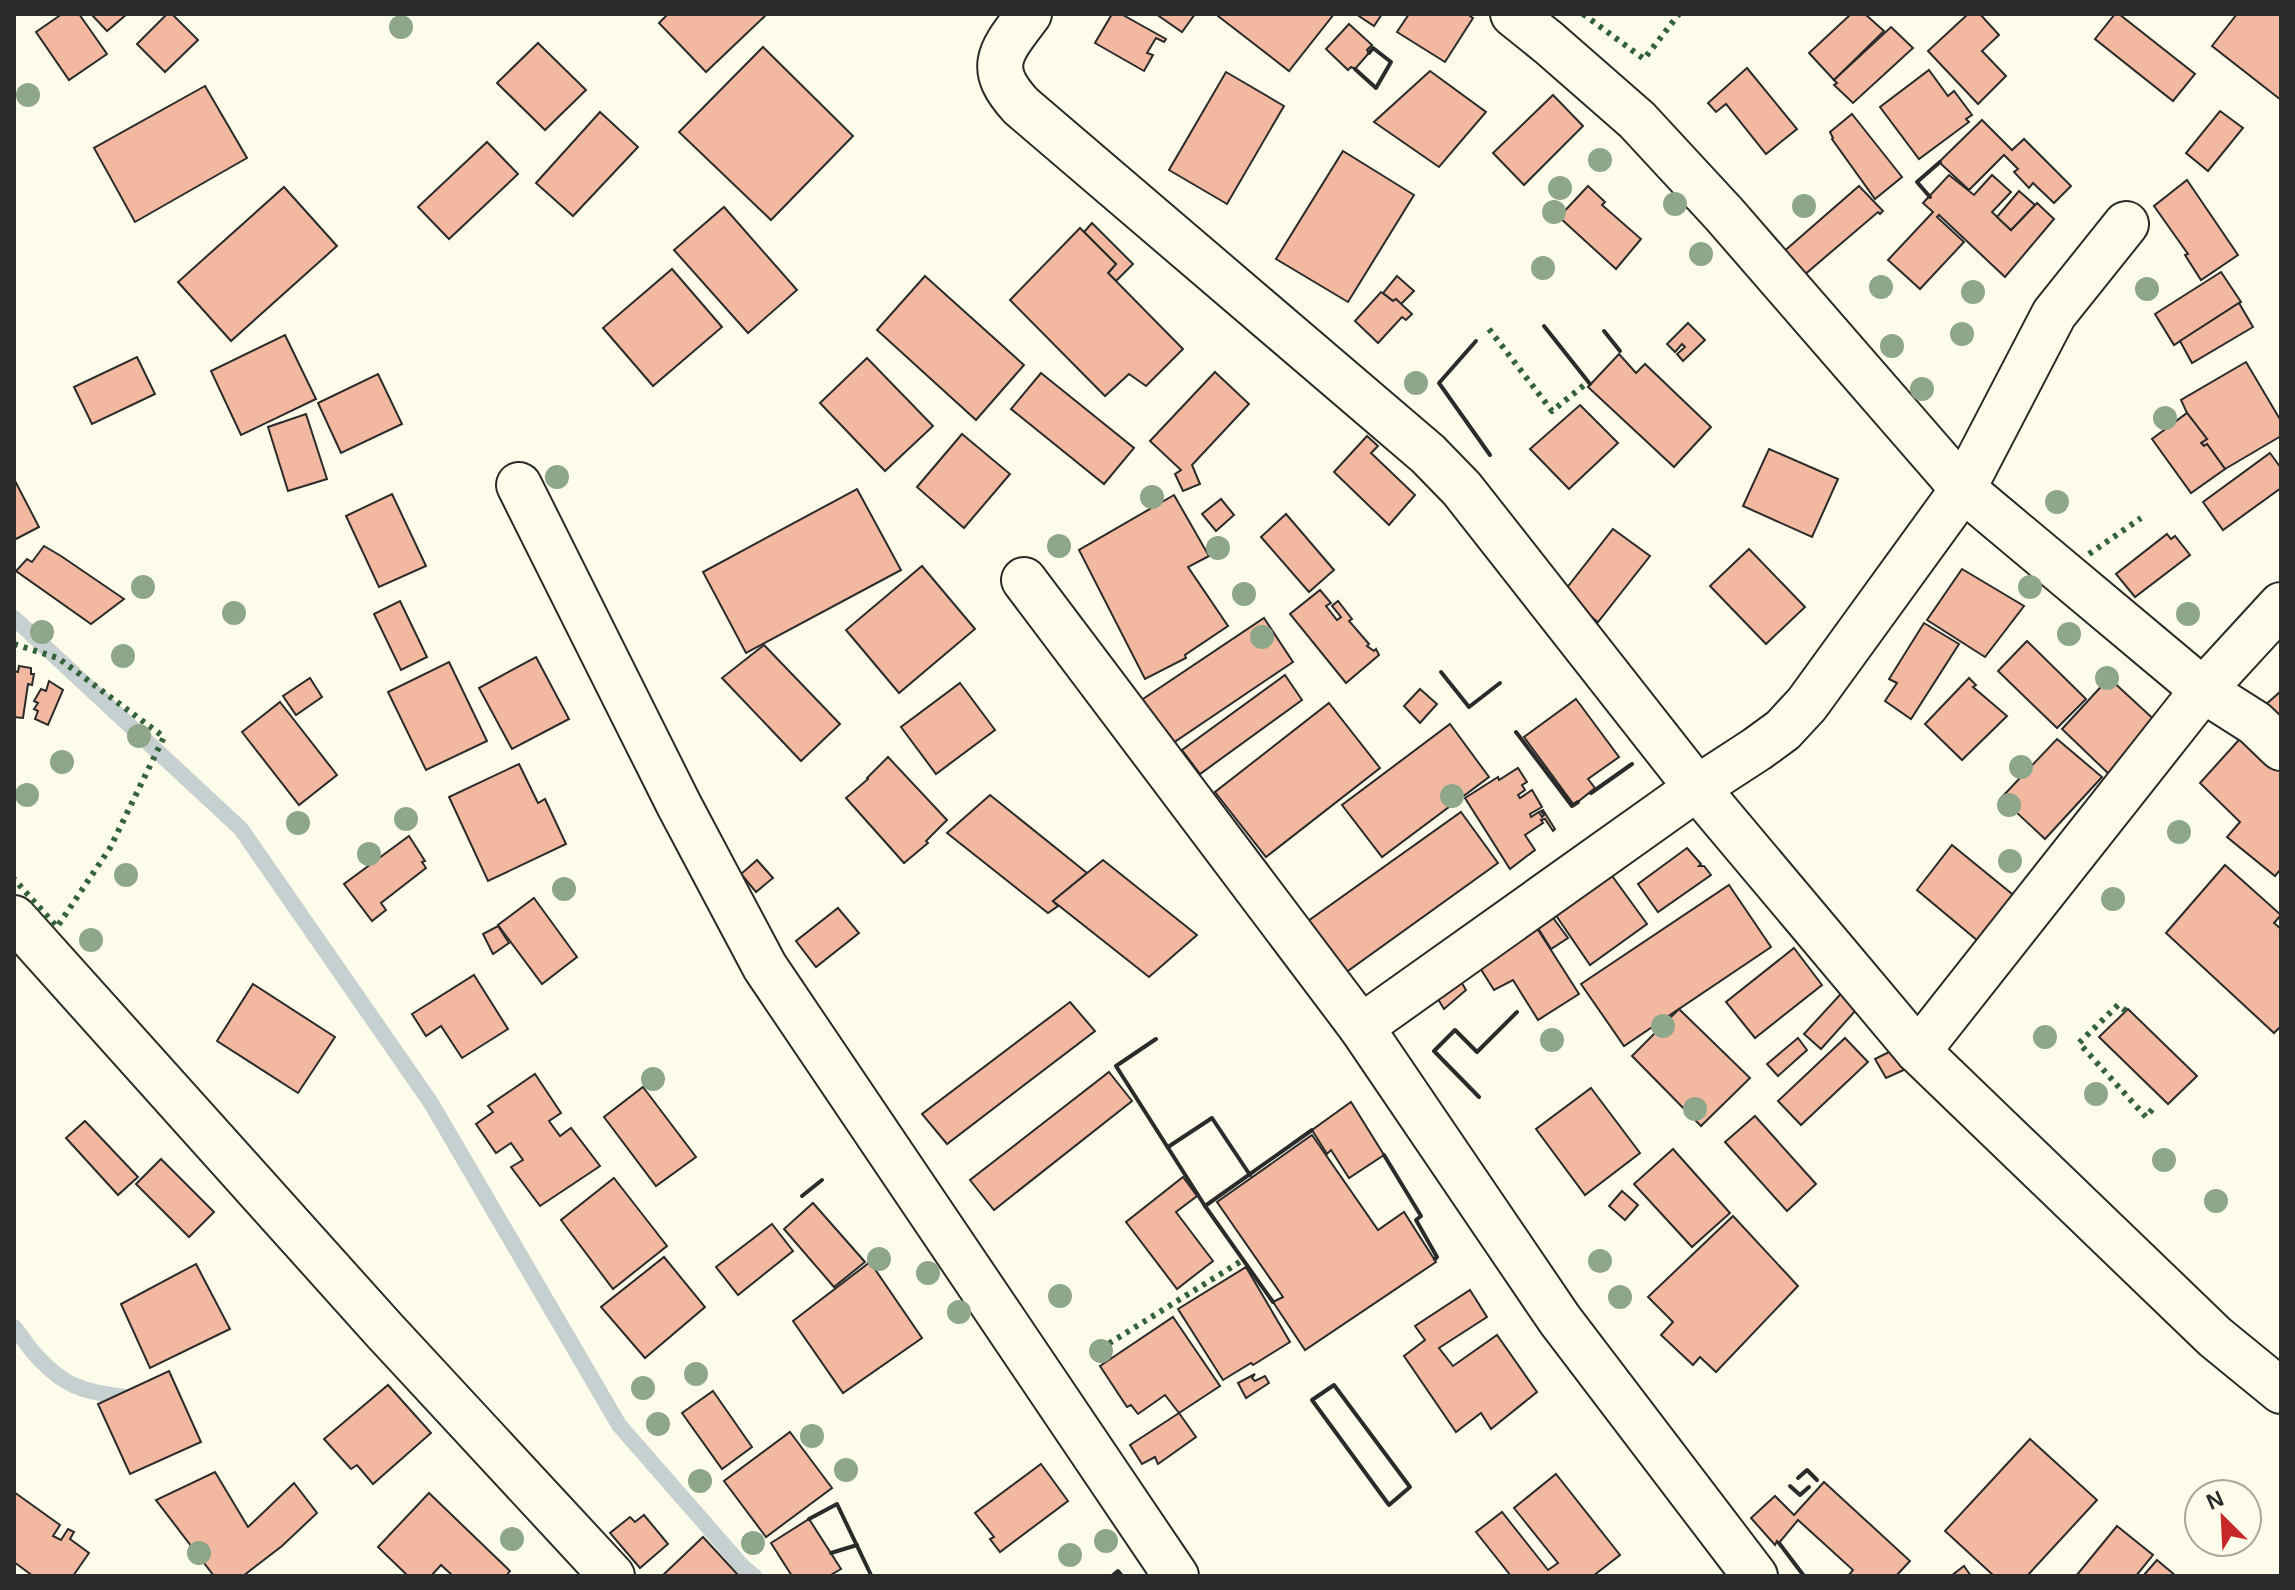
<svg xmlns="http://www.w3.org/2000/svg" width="2295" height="1590" viewBox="0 0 2295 1590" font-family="Arial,sans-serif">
  <rect width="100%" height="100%" fill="#fdfbea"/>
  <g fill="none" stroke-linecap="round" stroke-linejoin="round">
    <g stroke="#c7d0d0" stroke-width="16">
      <path d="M14 618 241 829 431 1103 619 1425 743 1567 754 1576"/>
      <path d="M14 1327C21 1335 26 1344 33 1352 69 1393 88 1391 138 1399"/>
    </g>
  </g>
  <g fill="#f2b8a0" stroke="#2b2b2b" stroke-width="2">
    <path d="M62 14H79L107 54 69 80 36 32Z"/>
    <path d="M91 14H127L107 31Z"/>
    <path d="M167 14H172L198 40 165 72 137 44Z"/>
    <path d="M668 14H763L765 16 706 72 659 23Z"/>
    <path d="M1112 14H1121L1166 39 1164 42 1156 38 1147 53 1153 55 1144 71 1095 43Z"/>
    <path d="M1156 14H1195L1182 32Z"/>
    <path d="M1219 14H1334L1289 71 1218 16Z"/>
    <path d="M1356 14H1382L1374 26Z"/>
    <path d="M1409 14H1467L1473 18 1445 62 1397 32Z"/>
    <path d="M1851 14H1865L1884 31 1834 80 1809 53Z"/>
    <path d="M1968 14H1980L1999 35 1982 51 2006 76 1978 104 1928 51Z"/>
    <path d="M2115 14H2119L2195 74 2173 101 2095 39Z"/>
    <path d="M2237 14H2281V100L2212 46Z"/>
    <path d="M1349 24 1372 45 1367 50 1369 53 1355 69 1351 67 1348 70 1326 49Z"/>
    <path d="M1891 27 1913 48 1853 103 1834 85 1837 83 1834 80Z"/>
    <path d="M538 43 586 90 545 130 497 83Z"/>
    <path d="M763 47 853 136 771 220 679 132Z"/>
    <path d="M1747 68 1797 129 1766 154 1726 104 1716 112 1708 103Z"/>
    <path d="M1929 70 1948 96 1954 91 1972 115 1966 119 1969 122 1919 159 1880 107Z"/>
    <path d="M1430 71 1486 112 1439 167 1374 122Z"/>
    <path d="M1226 72 1284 106 1227 204 1169 170Z"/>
    <path d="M205 86 247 158 135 222 94 148Z"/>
    <path d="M1553 95 1583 126 1524 185 1493 153Z"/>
    <path d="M2220 111 2243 128 2208 171 2186 153Z"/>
    <path d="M600 112 638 147 573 216 536 183Z"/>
    <path d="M1852 114 1902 177 1875 199 1832 139 1833 138 1830 132Z"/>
    <path d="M1982 120 2012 150 2024 139 2071 186 2054 203 2033 183 2029 188 2014 172 2018 169 2004 155 1969 190 1939 162Z"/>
    <path d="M487 142 518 174 449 239 418 207Z"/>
    <path d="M1343 151 1414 195 1348 302 1276 259Z"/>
    <path d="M1949 175 1974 195 1992 175 2011 192 1992 212 2011 230 2037 203 2054 219 2005 277 1939 215 1937 217 1964 242 1920 289 1888 260 1933 212 1923 203Z"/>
    <path d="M2187 180 2238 255 2201 280 2185 255 2188 254 2154 206Z"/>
    <path d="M1588 186 1605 202 1602 205 1641 239 1616 269 1559 217Z"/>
    <path d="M1859 186 1883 211 1880 214 1878 212 1803 276 1782 253Z"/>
    <path d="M284 187 337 246 231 341 178 282Z"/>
    <path d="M2019 191 2035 205 2011 230 1997 217Z"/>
    <path d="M724 207 797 290 748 333 674 250Z"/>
    <path d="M1092 223 1133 264 1116 281 1108 273 1116 264 1084 232Z"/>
    <path d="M1080 228 1116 264 1108 273 1183 349 1146 386 1129 374 1105 396 1010 300Z"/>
    <path d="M672 269 722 327 653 386 603 328Z"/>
    <path d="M2221 272 2241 302 2174 345 2155 314Z"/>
    <path d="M925 276 1024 365 976 420 877 330Z"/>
    <path d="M1397 276 1414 291 1401 304 1396 299 1393 301 1383 293Z"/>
    <path d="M1381 292 1393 301 1396 299 1412 314 1406 320 1402 317 1378 343 1355 321Z"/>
    <path d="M2239 303 2253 327 2192 363 2180 341Z"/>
    <path d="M1688 323 1705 340 1683 361 1677 354 1685 347 1682 344 1675 352 1667 344Z"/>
    <path d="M285 335 316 399 241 435 211 371Z"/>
    <path d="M1619 354 1636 373 1645 364 1711 427 1674 467 1588 387Z"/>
    <path d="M137 357 155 394 92 424 74 387Z"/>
    <path d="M867 358 933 426 885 471 820 403Z"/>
    <path d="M2246 362 2281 421V436L2225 469 2207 444 2204 446 2201 443 2207 439 2187 413 2181 400Z"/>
    <path d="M1215 372 1249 404 1192 465 1200 484 1183 491 1175 474 1181 470 1150 441Z"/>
    <path d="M1041 373 1134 448 1104 484 1011 409Z"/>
    <path d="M378 374 402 424 341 453 318 403Z"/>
    <path d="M1580 405 1618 443 1569 489 1530 449Z"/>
    <path d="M2187 413 2207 439 2201 443 2204 446 2207 444 2225 469 2191 493 2152 439Z"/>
    <path d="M306 414 327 479 288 491 268 427Z"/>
    <path d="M962 434 1010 474 964 528 917 487Z"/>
    <path d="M1367 436 1378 446 1371 453 1415 495 1389 525 1334 472Z"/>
    <path d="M1769 449 1838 479 1812 537 1743 506Z"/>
    <path d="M2270 453 2281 468V488L2223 530 2203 502Z"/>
    <path d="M14 479 39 527 14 540Z"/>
    <path d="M857 489 901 570 746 653 703 572Z"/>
    <path d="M392 494 426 566 379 587 346 516Z"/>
    <path d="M1174 495 1209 556 1188 567 1228 626 1185 655 1186 658 1145 679 1079 550Z"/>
    <path d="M1221 499 1234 515 1216 531 1202 514Z"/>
    <path d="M1286 514 1334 570 1309 592 1261 537Z"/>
    <path d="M1613 529 1650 556 1598 622 1562 594Z"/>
    <path d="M2167 534 2171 539 2175 536 2190 555 2135 597 2116 574Z"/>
    <path d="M44 546 61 556 124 599 91 624 16 571 27 559 32 562Z"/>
    <path d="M1749 549 1805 607 1766 644 1710 586Z"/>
    <path d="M922 566 975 629 899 693 846 630Z"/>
    <path d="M1962 569 2024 606 1985 657 1927 620Z"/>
    <path d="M1320 590 1331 603 1326 606 1337 620 1341 617 1332 606 1338 601 1352 619 1349 621 1369 644 1367 646 1374 651 1376 649 1379 655 1346 683 1290 614Z"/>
    <path d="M400 601 427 657 401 670 374 614Z"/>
    <path d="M1264 618 1293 662 1167 747 1137 703Z"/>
    <path d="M1924 623 1959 644 1911 719 1885 701 1897 683 1889 679Z"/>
    <path d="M2027 641 2086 699 2057 728 1998 671Z"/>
    <path d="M764 645 840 724 801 761 722 678Z"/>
    <path d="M536 657 569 719 512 749 479 688Z"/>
    <path d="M449 662 487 741 426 770 388 692Z"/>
    <path d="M19 666 31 668V674H34L32 685 28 684 23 718 14 717V671L18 672Z"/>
    <path d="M1285 675 1302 700 1200 774 1182 750Z"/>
    <path d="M310 678 322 697 296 715 283 696Z"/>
    <path d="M1969 678 1976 685 1973 687 2007 716 1962 760 1925 724Z"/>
    <path d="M2109 678 2160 725 2112 777 2062 729Z"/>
    <path d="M49 681 63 690 48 725 35 719 38 711 34 709 38 703 34 701 41 689 46 691Z"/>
    <path d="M960 683 995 730 936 774 901 727Z"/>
    <path d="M1420 689 1437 704 1420 723 1404 706Z"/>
    <path d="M2281 691V721L2263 707Z"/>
    <path d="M1576 699 1619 757 1588 779 1595 788 1574 805 1524 737Z"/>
    <path d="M280 702 337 775 299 805 242 732Z"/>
    <path d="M1329 703 1380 768 1266 857 1215 792Z"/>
    <path d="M1450 724 1489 777 1382 857 1342 805Z"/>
    <path d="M2247 731 2281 762V869L2275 876 2227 837 2240 822 2200 783Z"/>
    <path d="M2057 739 2102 777 2045 839 2001 798Z"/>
    <path d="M888 757 947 820 926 841 928 843 904 863 846 798 868 779 867 778Z"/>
    <path d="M519 764 538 803 545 799 566 844 488 881 449 797Z"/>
    <path d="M1518 768 1527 782 1522 785 1525 790 1518 795 1520 798 1532 790 1542 807 1530 814 1531 817 1539 812 1542 817 1544 815 1541 811 1543 810 1555 829 1553 831 1545 819 1541 820 1543 823 1525 835 1535 850 1510 869 1465 798 1498 777 1499 780Z"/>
    <path d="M990 795 1087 873 1053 901 1058 906 1048 913 947 833Z"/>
    <path d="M1461 812 1498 863 1338 978 1301 926Z"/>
    <path d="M409 836 425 861 422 862 426 868 381 903 386 910 372 921 344 884Z"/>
    <path d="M1952 845 2017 898 1984 946 1917 890Z"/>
    <path d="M1687 848 1701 864 1699 866H1704L1711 875 1658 912 1638 884Z"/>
    <path d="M757 860 773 878 756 892 741 874Z"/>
    <path d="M1103 860 1197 935 1149 977 1053 901Z"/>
    <path d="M2225 865 2281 915 2274 923 2281 929V1026L2274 1033 2166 933Z"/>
    <path d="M1610 873 1647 924 1590 965 1555 914Z"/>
    <path d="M1729 885 1771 947 1624 1046 1581 984Z"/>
    <path d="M534 898 577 957 542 984 498 925Z"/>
    <path d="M1545 907 1568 938 1551 949 1530 915Z"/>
    <path d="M838 908 859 933 816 967 796 941Z"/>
    <path d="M1533 922 1579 994 1538 1020 1513 980 1494 990 1475 960Z"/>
    <path d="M498 926 509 943 493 954 483 934Z"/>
    <path d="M1794 948 1822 985 1755 1038 1726 1002Z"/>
    <path d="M1454 970 1466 990 1444 1009 1433 991Z"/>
    <path d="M474 975 508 1029 462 1058 441 1026 426 1036 412 1014Z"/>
    <path d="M253 984 335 1037 298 1093 217 1041Z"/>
    <path d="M1849 985 1865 1000 1821 1049 1804 1034Z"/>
    <path d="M1070 1002 1095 1031 947 1144 922 1114Z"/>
    <path d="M1679 1009 1750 1078 1701 1126 1632 1056Z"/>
    <path d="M2128 1009 2197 1076 2168 1104 2099 1037Z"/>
    <path d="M1798 1038 1807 1050 1778 1076 1767 1064Z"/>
    <path d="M1845 1038 1868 1062 1801 1125 1778 1101Z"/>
    <path d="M1895 1049 1906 1069 1886 1078 1875 1059Z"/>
    <path d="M1109 1072 1132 1101 994 1210 970 1180Z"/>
    <path d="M535 1074 561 1113 549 1121 560 1136 571 1128 600 1166 540 1206 511 1167 523 1160 511 1143 496 1153 476 1124 493 1112 488 1106Z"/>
    <path d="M643 1087 696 1157 656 1186 604 1117Z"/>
    <path d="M1591 1088 1640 1153 1585 1195 1536 1129Z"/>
    <path d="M1351 1102 1384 1155 1349 1178 1331 1150 1327 1154 1312 1130Z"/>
    <path d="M1755 1116 1816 1184 1787 1211 1725 1142Z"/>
    <path d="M85 1121 138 1177 118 1195 66 1138Z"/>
    <path d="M1312 1135 1378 1230 1404 1212 1436 1262 1305 1350 1273 1302 1283 1297 1217 1202Z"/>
    <path d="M1673 1149 1730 1213 1692 1247 1634 1184Z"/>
    <path d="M161 1159 214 1212 189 1237 136 1184Z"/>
    <path d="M1183 1177 1197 1196 1176 1212 1213 1261 1177 1289 1126 1222Z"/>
    <path d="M614 1178 667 1246 613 1289 561 1220Z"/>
    <path d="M1622 1191 1638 1205 1625 1220 1609 1206Z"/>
    <path d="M813 1203 865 1262 834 1287 784 1229Z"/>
    <path d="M1733 1216 1798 1286 1716 1372 1700 1357 1693 1365 1661 1335 1673 1322 1648 1297Z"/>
    <path d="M772 1224 793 1251 738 1295 716 1267Z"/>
    <path d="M664 1257 705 1307 645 1358 601 1307Z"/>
    <path d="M870 1262 922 1338 843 1393 793 1321Z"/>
    <path d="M196 1264 230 1329 150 1368 121 1304Z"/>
    <path d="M1246 1267 1290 1342 1253 1365 1251 1363 1223 1380 1178 1309Z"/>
    <path d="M1470 1290 1487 1317 1439 1348 1453 1366 1497 1335 1537 1392 1491 1429 1481 1413 1456 1432 1404 1356 1425 1340 1415 1326Z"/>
    <path d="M1173 1317 1220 1386 1179 1413 1165 1395 1138 1414 1131 1405 1127 1407 1100 1366Z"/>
    <path d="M169 1371 201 1442 130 1474 98 1404Z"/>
    <path d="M1255 1374 1252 1378 1255 1381 1265 1376 1269 1383 1246 1398 1238 1383Z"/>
    <path d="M388 1385 431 1433 373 1484 357 1465 351 1469 324 1439Z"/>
    <path d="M713 1391 752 1447 722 1469 682 1413Z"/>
    <path d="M1179 1413 1196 1437 1158 1464 1155 1457 1142 1464 1130 1445Z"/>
    <path d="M790 1432 832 1488 766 1537 724 1481Z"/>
    <path d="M2030 1439 2097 1500 2027 1576H1994L1945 1531Z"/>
    <path d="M1041 1464 1068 1501 1000 1552 990 1539 994 1537 975 1513Z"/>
    <path d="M215 1472 248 1527 294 1483 317 1513 282 1546 243 1576H214L156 1500Z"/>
    <path d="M1556 1474 1620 1555 1593 1576H1511L1476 1532 1502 1512 1548 1570 1558 1563 1514 1508Z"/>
    <path d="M1824 1482 1910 1561 1896 1576H1848L1853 1570 1798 1520 1779 1543 1777 1541 1775 1545 1751 1518 1775 1496 1794 1515Z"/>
    <path d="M14 1492 60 1525 53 1536 61 1540 68 1529 74 1532 70 1539 89 1553 73 1576H33L14 1562Z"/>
    <path d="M429 1493 510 1571 506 1576H453L441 1565 431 1576H408L378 1547Z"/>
    <path d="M644 1515 668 1544 640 1568 610 1533 630 1517 635 1522Z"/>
    <path d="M809 1519 841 1569 829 1576H792L771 1543Z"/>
    <path d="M2117 1526 2153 1555 2136 1576H2076Z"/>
    <path d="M703 1537 739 1576H662Z"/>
    <path d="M2157 1560 2176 1576H2143Z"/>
    <path d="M1964 1566 1971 1576H1951Z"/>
  </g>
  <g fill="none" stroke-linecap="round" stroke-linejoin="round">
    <defs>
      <g id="minor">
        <path d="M1029 14C1001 51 985 67 1021 106L1428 454 1462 489 1697 788 1918 1051 2215 1337 2281 1391"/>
        <path d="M1513 14 1549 43 1637 120 1724 214 1963 489 2203 690 2281 605"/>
        <path d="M519 485 679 805 765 967 1176 1576"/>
        <path d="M1024 580 1361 1027 1560 1320 1755 1576"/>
        <path d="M14 918 384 1330 612 1576"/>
        <path d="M1361 1027 1697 788 1757 749 1783 730 1807 704 1963 489 2054 314 2126 224"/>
        <path d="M1918 1051 2203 690 2255 723 2281 748"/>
      </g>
    </defs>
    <use href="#minor" stroke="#2b2b2b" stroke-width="48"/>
    <use href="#minor" stroke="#fdfbea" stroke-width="44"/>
    <g stroke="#34623c" stroke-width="6" stroke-dasharray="4 6" stroke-linecap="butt">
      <path d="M1583 14 1644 59 1679 14"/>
      <path d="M1489 329 1552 411 1588 382"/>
      <path d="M2089 554 2141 518"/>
      <path d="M14 644 58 658 164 737 110 848 57 927 14 879"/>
      <path d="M2126 1011 2118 1005 2079 1043 2146 1117 2155 1106"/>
      <path d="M1092 1354 1243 1260"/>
    </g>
    <g stroke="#2b2b2b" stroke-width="4">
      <path d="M1355 69 1376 88 1391 62 1373 48 1369 53"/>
      <path d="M1930 197 1917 182 1940 162"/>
      <path d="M1544 326 1590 384"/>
      <path d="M1604 331 1620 351"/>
      <path d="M1476 341 1439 383 1490 455"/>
      <path d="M1441 672 1469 707 1500 683"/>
      <path d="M1516 732 1572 806 1578 802"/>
      <path d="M1591 793 1632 764"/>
      <path d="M1156 1039 1116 1066 1205 1206 1312 1130"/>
      <path d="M1479 1097 1434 1051 1455 1030 1477 1052 1517 1012"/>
      <path d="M1168 1147 1212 1118 1250 1175"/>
      <path d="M1384 1155 1421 1216 1416 1220 1437 1257 1435 1259"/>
      <path d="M802 1196 822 1180"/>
      <path d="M1205 1206 1273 1302"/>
      <path d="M1334 1385 1410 1487 1389 1505 1312 1400Z"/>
      <path d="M1798 1478 1807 1470 1817 1480"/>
      <path d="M1790 1486 1800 1495 1809 1487"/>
      <path d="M809 1519 837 1504 871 1575 870 1576"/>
      <path d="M1779 1543 1804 1576"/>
      <path d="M831 1553 857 1545"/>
      <path d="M1112 1576 1118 1571 1122 1576"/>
    </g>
  </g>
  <g fill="#8ea78a">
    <circle cx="401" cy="27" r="12"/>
    <circle cx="28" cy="95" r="12"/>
    <circle cx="1600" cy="160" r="12"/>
    <circle cx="1560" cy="188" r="12"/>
    <circle cx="1675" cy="204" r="12"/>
    <circle cx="1804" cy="206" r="12"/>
    <circle cx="1554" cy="212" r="12"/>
    <circle cx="1701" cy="254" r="12"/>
    <circle cx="1543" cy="268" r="12"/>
    <circle cx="1881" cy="287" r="12"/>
    <circle cx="2147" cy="289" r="12"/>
    <circle cx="1973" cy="292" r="12"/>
    <circle cx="1962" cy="334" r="12"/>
    <circle cx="1892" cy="346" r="12"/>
    <circle cx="1416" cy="383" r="12"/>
    <circle cx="1922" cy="389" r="12"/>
    <circle cx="2165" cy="418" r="12"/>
    <circle cx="557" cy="477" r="12"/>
    <circle cx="1152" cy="497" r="12"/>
    <circle cx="2057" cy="502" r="12"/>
    <circle cx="1059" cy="546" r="12"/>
    <circle cx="1218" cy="548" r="12"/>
    <circle cx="143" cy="587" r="12"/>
    <circle cx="2030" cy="587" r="12"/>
    <circle cx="1244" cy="594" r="12"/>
    <circle cx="234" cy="613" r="12"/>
    <circle cx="2188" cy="614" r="12"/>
    <circle cx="42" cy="632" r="12"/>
    <circle cx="2069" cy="634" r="12"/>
    <circle cx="1262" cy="637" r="12"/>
    <circle cx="123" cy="656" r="12"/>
    <circle cx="2107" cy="678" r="12"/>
    <circle cx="139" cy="736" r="12"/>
    <circle cx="62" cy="762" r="12"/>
    <circle cx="2021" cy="767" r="12"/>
    <circle cx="27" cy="795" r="12"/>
    <circle cx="1452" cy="796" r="12"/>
    <circle cx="2009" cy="805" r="12"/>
    <circle cx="406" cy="819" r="12"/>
    <circle cx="298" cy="823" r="12"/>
    <circle cx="2179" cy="832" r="12"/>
    <circle cx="369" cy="854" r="12"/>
    <circle cx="2010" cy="861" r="12"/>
    <circle cx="126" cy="875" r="12"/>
    <circle cx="564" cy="889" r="12"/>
    <circle cx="2113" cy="899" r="12"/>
    <circle cx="91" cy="940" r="12"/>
    <circle cx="1663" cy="1026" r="12"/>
    <circle cx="2045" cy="1037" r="12"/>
    <circle cx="1552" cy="1040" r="12"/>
    <circle cx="653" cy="1079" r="12"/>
    <circle cx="2096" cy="1094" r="12"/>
    <circle cx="1695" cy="1109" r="12"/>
    <circle cx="2164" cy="1160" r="12"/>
    <circle cx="2216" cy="1201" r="12"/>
    <circle cx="879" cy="1259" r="12"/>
    <circle cx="1600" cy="1261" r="12"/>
    <circle cx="928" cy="1273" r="12"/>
    <circle cx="1060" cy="1296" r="12"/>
    <circle cx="1620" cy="1297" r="12"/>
    <circle cx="959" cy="1312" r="12"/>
    <circle cx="1101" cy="1351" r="12"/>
    <circle cx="696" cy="1374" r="12"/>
    <circle cx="643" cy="1388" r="12"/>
    <circle cx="658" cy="1424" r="12"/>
    <circle cx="812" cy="1436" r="12"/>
    <circle cx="846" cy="1470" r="12"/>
    <circle cx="700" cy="1481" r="12"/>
    <circle cx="512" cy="1539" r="12"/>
    <circle cx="1106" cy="1541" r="12"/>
    <circle cx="753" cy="1543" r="12"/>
    <circle cx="199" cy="1553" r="12"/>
    <circle cx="1070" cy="1555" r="12"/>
  </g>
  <rect width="2295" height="1590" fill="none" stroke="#2b2b2b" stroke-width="32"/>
  <g transform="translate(2223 1518) rotate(336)"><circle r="38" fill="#fdfbea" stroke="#a9a89e" stroke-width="2"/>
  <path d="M0-6L14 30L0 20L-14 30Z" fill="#c62828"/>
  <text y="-12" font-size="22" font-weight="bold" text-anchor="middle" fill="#2b2b2b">N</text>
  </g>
</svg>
